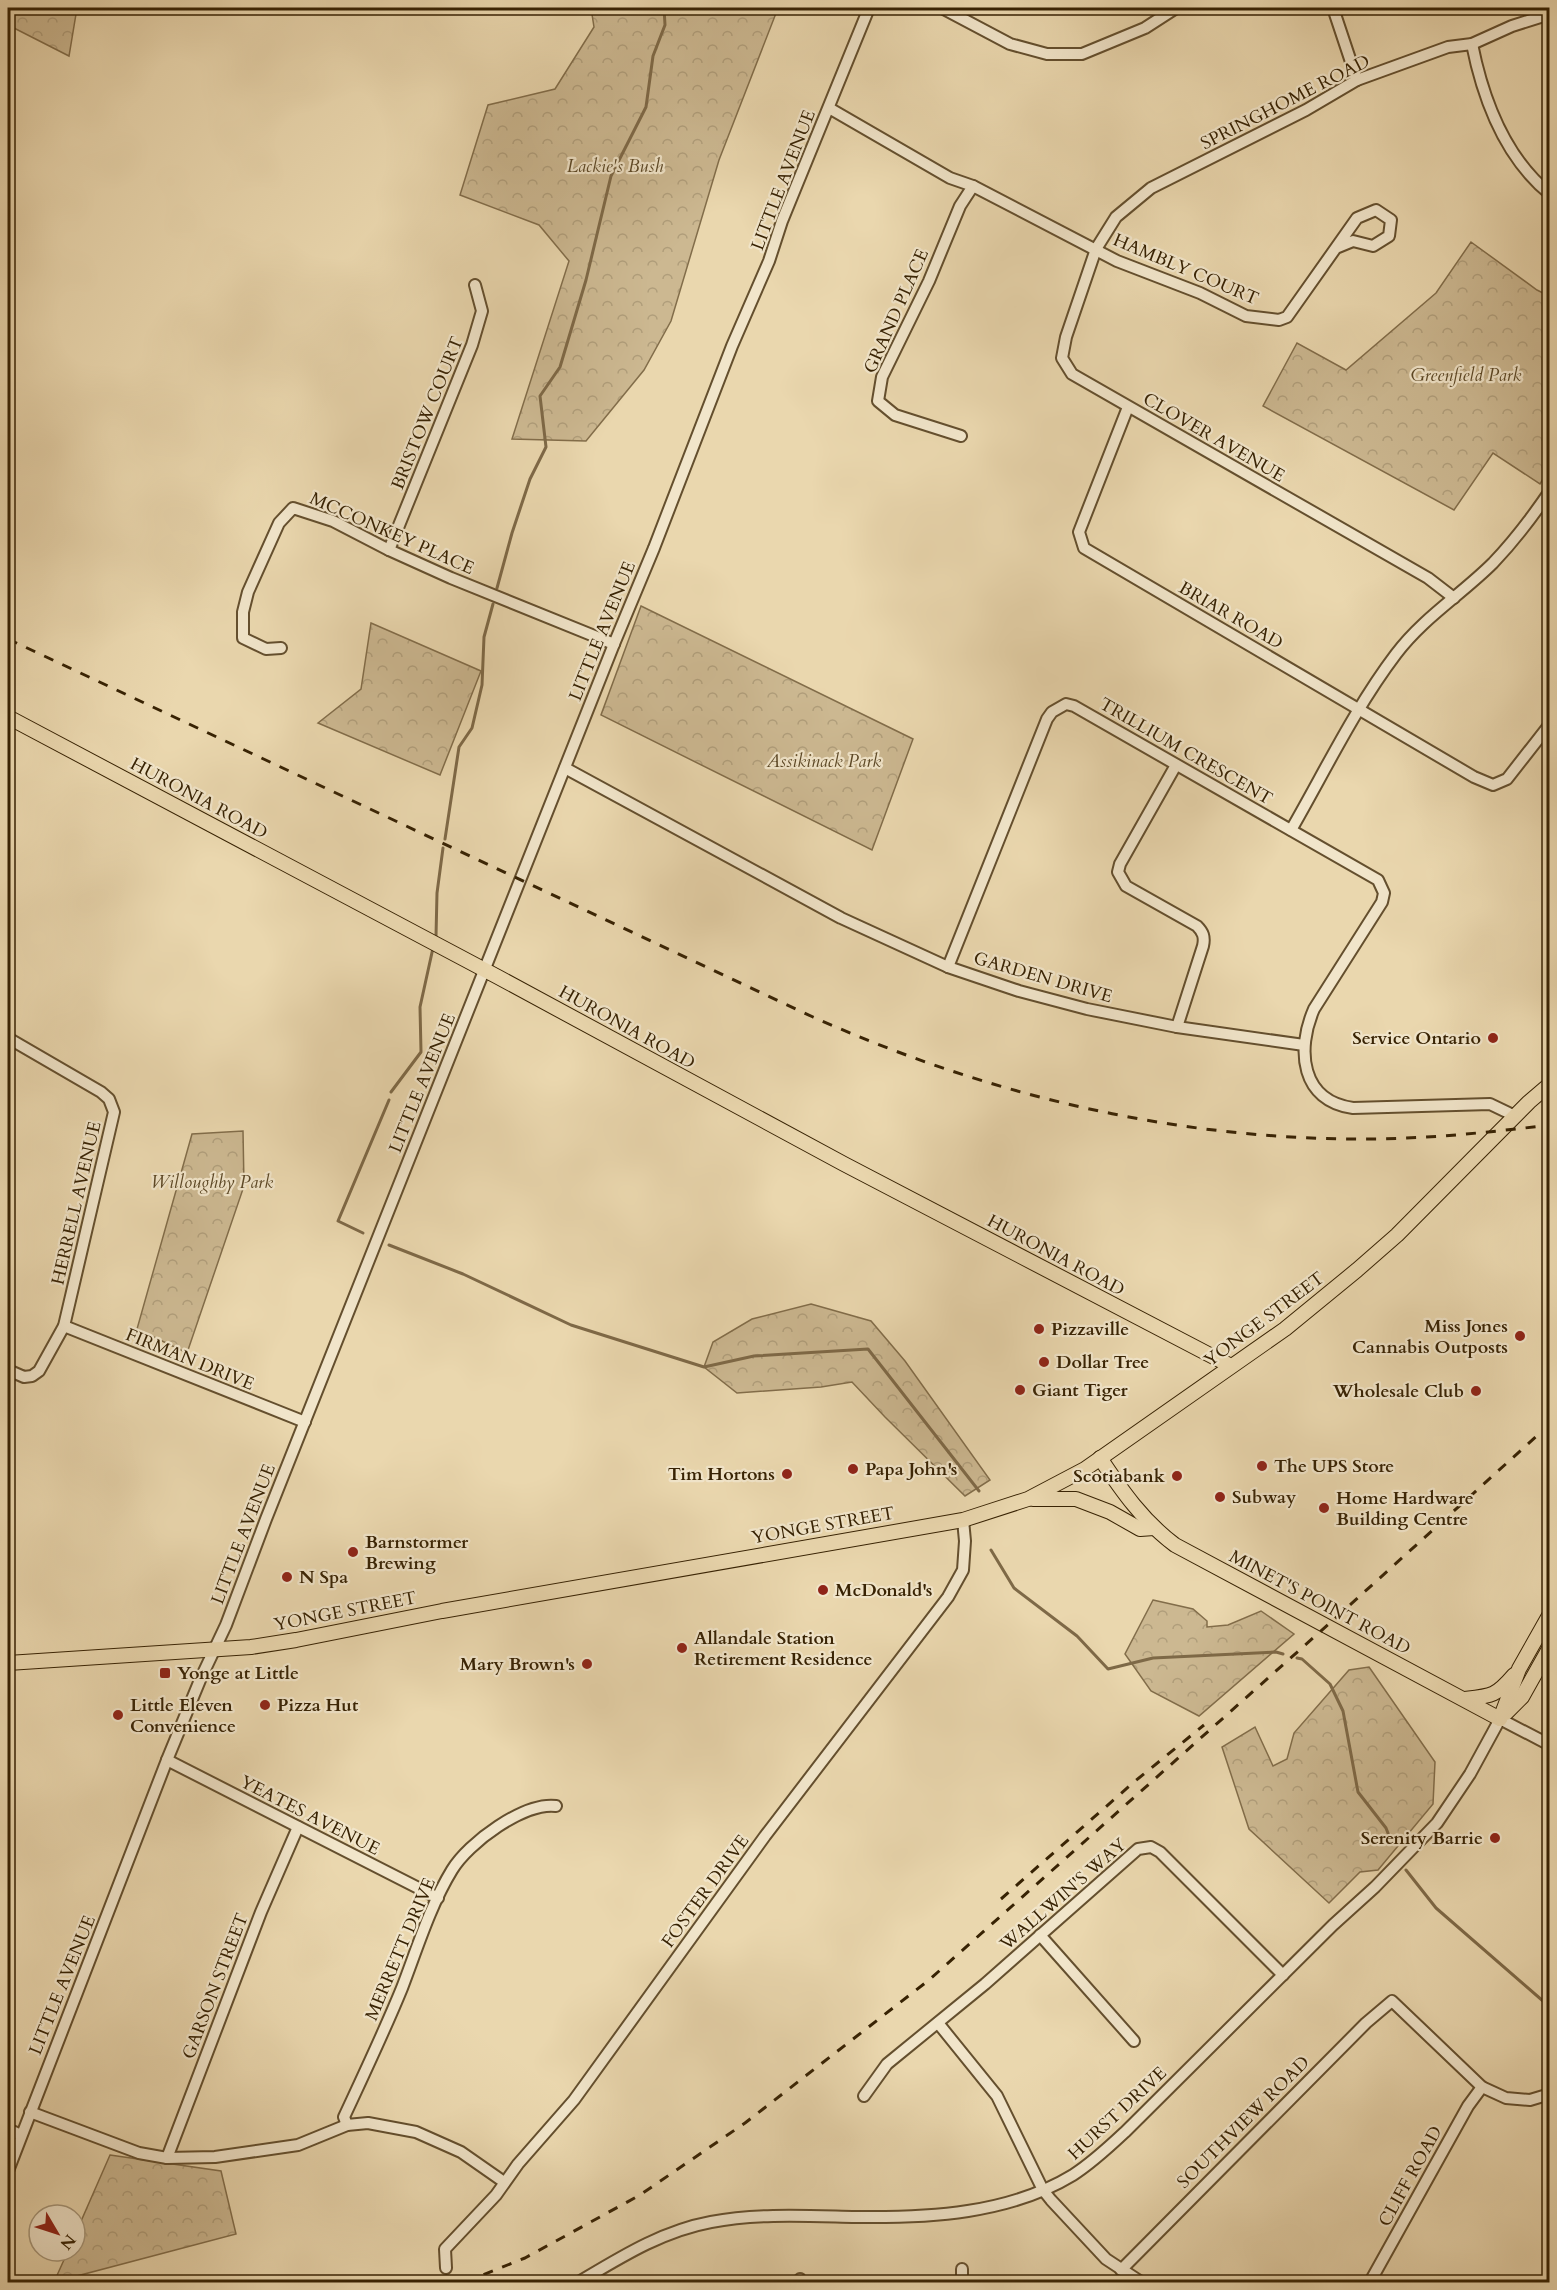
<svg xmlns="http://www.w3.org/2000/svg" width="1557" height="2290" viewBox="0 0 1557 2290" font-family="Cardo,serif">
  <defs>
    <pattern id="forest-crowns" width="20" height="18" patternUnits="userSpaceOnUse" patternTransform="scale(1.5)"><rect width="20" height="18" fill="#ccb891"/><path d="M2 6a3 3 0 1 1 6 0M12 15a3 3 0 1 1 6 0" fill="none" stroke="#b09e7b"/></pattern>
  </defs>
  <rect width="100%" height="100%" fill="#ead7ae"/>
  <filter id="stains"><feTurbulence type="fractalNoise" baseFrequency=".00333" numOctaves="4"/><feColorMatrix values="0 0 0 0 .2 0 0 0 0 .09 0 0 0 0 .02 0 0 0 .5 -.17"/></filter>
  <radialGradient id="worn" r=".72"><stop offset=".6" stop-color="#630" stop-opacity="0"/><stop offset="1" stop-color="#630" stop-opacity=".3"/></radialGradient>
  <g fill="url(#forest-crowns)" stroke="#826d4a" stroke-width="1.5">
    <path d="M8 8H77L69 56 8 25Z"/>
    <path d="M591 8H778L719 160 671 321 644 370 586 441 512 439 569 261 539 225 460 195 488 105 555 89 594 27Z"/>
    <path d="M1471 242 1537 290 1549 296V469L1540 484 1493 453 1454 510 1263 406 1297 343 1346 370 1436 293Z"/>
    <path d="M641 606 913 739 872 850 601 715Z"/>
    <path d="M371 623 481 671 440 775 318 723 361 689Z"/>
    <path d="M243 1131 244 1186 187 1353 137 1329 192 1134Z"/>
    <path d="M811 1304 871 1321 905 1361 990 1480 965 1496 885 1417 852 1382 821 1387 737 1393 704 1367 713 1342 752 1319Z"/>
    <path d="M1153 1600 1193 1609 1207 1621V1627L1228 1625 1261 1611 1294 1634 1199 1716 1151 1691 1125 1654Z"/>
    <path d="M1369 1667 1435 1762 1433 1804 1378 1870 1360 1872 1329 1903 1249 1829 1222 1747 1255 1727 1273 1766 1287 1759 1294 1733 1349 1670Z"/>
    <path d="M110 2155 221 2171 236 2234 54 2282 68 2251H75V2235Z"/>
  </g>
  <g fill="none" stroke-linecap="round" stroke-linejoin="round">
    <g stroke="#7e6947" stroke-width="3">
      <path d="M497 588 512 533 530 479 546 447 540 396 560 367 586 280 611 176 646 107 653 56 665 25 664 8"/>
      <path d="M445 839 459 747 472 728 482 685 484 637 493 604"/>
      <path d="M436 936 437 893 443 848"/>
      <path d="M391 1092 421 1052 420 1007 433 948"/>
      <path d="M363 1233 338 1221 389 1100"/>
      <path d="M389 1245 463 1274 571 1325 704 1367 754 1356 868 1349 979 1491"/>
      <path d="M991 1550 1014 1588 1077 1636 1108 1669 1153 1658 1276 1652 1283 1654"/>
      <path d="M1297 1658 1302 1659 1330 1684 1343 1711 1358 1792 1386 1828 1391 1841"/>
      <path d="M1406 1870 1436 1908 1543 2001 1550 2012"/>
    </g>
    <defs>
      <g id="minor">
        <path d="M942 8 1010 44 1047 54H1082L1145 28 1176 8"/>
        <path d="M1333 8 1357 80"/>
        <path d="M1472 44C1483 99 1504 157 1550 194"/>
        <path d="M829 108 950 178 973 186 1117 261 1200 293 1246 316 1279 320 1287 317 1357 218 1376 210 1391 220 1389 236 1373 246 1353 241 1336 248"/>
        <path d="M1128 407 1079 532 1084 548 1474 777 1493 785 1507 779 1550 724"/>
        <path d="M961 436 895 415 878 401 882 377 929 281 960 206 973 186"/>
        <path d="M389 550 472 345 482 311 475 285"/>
        <path d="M1454 598 1428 578 1072 374 1062 358 1066 337 1096 249 1116 217 1151 188 1306 110 1357 80 1448 47 1472 44 1512 26 1550 14"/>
        <path d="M281 648 266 649 243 638V612L248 592 279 523 293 508 333 521 389 550 451 578 614 644"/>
        <path d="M1176 765 1120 864 1118 872 1126 886 1197 926C1203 932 1205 937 1203 946L1177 1027"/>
        <path d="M565 768 841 918 948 967 1019 991 1087 1009 1177 1027 1304 1045"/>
        <path d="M1291 830C1325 771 1355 708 1396 654 1423 618 1462 594 1493 563 1514 541 1533 516 1550 491"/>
        <path d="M948 967 1047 719 1052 712 1066 704 1074 706 1378 880 1384 893 1382 902 1314 1009C1296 1050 1301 1101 1353 1108L1490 1104 1515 1116"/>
        <path d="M8 1038 101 1092 109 1099 114 1112 64 1326 39 1371 32 1376 24 1377 8 1370"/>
        <path d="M64 1326 305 1422"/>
        <path d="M167 1760 438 1898"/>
        <path d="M1040 1935 1134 2041"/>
        <path d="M938 2023 997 2096 1043 2190 1051 2200 1106 2259 1141 2282"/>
        <path d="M864 2096 887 2064 985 1984 1138 1849 1151 1847 1160 1852 1283 1975"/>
        <path d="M30 2112 139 2153 167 2158 215 2157 298 2145 347 2125 368 2123 416 2132 461 2152 504 2182"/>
        <path d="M347 2125 344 2117C364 2074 384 2032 402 1988 417 1949 430 1906 452 1870 468 1843 524 1802 556 1806"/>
        <path d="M8 2129 21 2135"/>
        <path d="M167 2158 261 1912 298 1827"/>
        <path d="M8 2171 167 1760 200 1680 226 1625 266 1519 614 644 654 548 732 346 769 261 782 221 869 8"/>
        <path d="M446 2268 445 2249 496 2195 518 2164 574 2100 765 1836 948 1597 963 1570 965 1541 963 1520"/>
        <path d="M962 2269V2282"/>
        <path d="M1121 2270 1366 2023 1392 2001 1482 2087 1506 2098 1530 2100 1550 2094"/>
        <path d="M579 2282C621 2257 662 2231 711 2222 759 2213 808 2216 856 2217 929 2218 1009 2214 1073 2175 1092 2163 1109 2147 1125 2132L1333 1925 1375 1887 1437 1823 1470 1774 1500 1719 1550 1745"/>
        <path d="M799 2282 800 2279"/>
        <path d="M1370 2282 1468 2106 1482 2087"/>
      </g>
      <g id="major">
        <path d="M8 717 498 977 844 1164 1231 1366"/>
        <path d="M1100 1458C1122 1491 1143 1521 1175 1545L1500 1719"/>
        <path d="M1033 1499H1076L1110 1512 1140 1529 1154 1528"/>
        <path d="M8 1663 251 1647 296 1640 442 1611 963 1520 1028 1499 1085 1469 1285 1329 1357 1270 1397 1235 1529 1102 1550 1084"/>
        <path d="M1465 1699C1492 1696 1496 1696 1514 1675"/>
        <path d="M1506 1713 1522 1697 1550 1647"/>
        <path d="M1500 1719 1519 1669 1550 1614"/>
      </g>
    </defs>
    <use href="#minor" stroke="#644f2e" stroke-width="14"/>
    <use href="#major" stroke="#372203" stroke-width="16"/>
    <use href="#minor" stroke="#f1e5ca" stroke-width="10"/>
    <use href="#major" stroke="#ead7ae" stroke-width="14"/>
    <g stroke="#372203" stroke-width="3" stroke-dasharray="10 10" stroke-linecap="butt">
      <path d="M8 639 813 1017C992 1097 1181 1141 1377 1139 1435 1138 1492 1132 1550 1125"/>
      <path d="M1001 1899 1134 1782 1204 1725"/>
      <path d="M465 2282 525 2258 640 2195 745 2123 929 1980 1340 1614 1550 1424"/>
    </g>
  </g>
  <g fill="#8f2418" stroke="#f1e5ca" stroke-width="2">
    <circle cx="1493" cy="1038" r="6"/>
    <circle cx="1039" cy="1329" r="6"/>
    <circle cx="1520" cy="1336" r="6"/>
    <circle cx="1044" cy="1362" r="6"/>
    <circle cx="1020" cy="1390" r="6"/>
    <circle cx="1476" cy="1391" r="6"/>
    <circle cx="1262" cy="1466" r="6"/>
    <circle cx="853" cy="1469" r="6"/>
    <circle cx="787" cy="1474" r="6"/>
    <circle cx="1177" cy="1476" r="6"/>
    <circle cx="1220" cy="1497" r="6"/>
    <circle cx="1324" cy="1508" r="6"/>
    <circle cx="353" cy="1552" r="6"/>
    <circle cx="287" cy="1577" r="6"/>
    <circle cx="823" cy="1590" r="6"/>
    <circle cx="682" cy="1648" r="6"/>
    <circle cx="587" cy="1664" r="6"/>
    <rect x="159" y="1667" width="12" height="12" rx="3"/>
    <circle cx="265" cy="1705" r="6"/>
    <circle cx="118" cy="1715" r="6"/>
    <circle cx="1495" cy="1838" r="6"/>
  </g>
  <g text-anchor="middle" stroke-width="4.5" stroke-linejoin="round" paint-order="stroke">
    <g font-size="18" fill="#372203" stroke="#f1e5ca">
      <text transform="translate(1285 102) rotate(-27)" y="6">SPRINGHOME ROAD</text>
      <text transform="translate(783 180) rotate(-69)" y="6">LITTLE AVENUE</text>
      <text transform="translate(1186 269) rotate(23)" y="6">HAMBLY COURT</text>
      <text transform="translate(896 311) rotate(-66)" y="6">GRAND PLACE</text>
      <text transform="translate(427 413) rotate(-68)" y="6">BRISTOW COURT</text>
      <text transform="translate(1214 437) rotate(30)" y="6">CLOVER AVENUE</text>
      <text transform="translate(392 533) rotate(24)" y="6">MCCONKEY PLACE</text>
      <text transform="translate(1231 615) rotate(30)" y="6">BRIAR ROAD</text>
      <text transform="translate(602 631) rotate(-68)" y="6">LITTLE AVENUE</text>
      <text transform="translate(1186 751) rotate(30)" y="6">TRILLIUM CRESCENT</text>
      <text transform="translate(199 798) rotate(28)" y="6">HURONIA ROAD</text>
      <text transform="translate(1043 977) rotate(16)" y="6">GARDEN DRIVE</text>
      <text transform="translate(627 1027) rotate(29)" y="6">HURONIA ROAD</text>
      <text transform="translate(422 1083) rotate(-68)" y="6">LITTLE AVENUE</text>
      <text transform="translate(76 1203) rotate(-77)" y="6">HERRELL AVENUE</text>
      <text transform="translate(1056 1255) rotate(28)" y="6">HURONIA ROAD</text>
      <text transform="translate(1264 1319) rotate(-37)" y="6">YONGE STREET</text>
      <text transform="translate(190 1359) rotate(22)" y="6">FIRMAN DRIVE</text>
      <text transform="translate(823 1525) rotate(-10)" y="6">YONGE STREET</text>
      <text transform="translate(243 1534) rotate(-69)" y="6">LITTLE AVENUE</text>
      <text transform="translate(1320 1602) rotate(28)" y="6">MINET'S POINT ROAD</text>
      <text transform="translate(345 1611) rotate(-11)" y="6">YONGE STREET</text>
      <text transform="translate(310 1815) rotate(27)" y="6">YEATES AVENUE</text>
      <text transform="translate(705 1891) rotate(-54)" y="6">FOSTER DRIVE</text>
      <text transform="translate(1063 1894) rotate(-41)" y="6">WALLWIN'S WAY</text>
      <text transform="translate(400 1949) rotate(-67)" y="6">MERRETT DRIVE</text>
      <text transform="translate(62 1985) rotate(-68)" y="6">LITTLE AVENUE</text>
      <text transform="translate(215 1986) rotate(-69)" y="6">GARSON STREET</text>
      <text transform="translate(1117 2113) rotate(-43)" y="6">HURST DRIVE</text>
      <text transform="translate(1243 2122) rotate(-45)" y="6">SOUTHVIEW ROAD</text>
      <text transform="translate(1410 2176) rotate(-61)" y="6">CLIFF ROAD</text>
    </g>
    <g font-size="18" font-style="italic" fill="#5c4826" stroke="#f1e5ca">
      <text x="615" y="172">Lackie's Bush</text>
      <text x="1466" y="381">Greenfield Park</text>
      <text x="824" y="767">Assikinack Park</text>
      <text x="212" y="1188">Willoughby Park</text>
    </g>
    <g font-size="18" font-weight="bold" fill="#372203" stroke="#f1e5ca" text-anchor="start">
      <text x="1481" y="1044" text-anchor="end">Service Ontario</text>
      <text x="1508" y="1332" text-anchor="end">Miss Jones<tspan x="1508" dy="21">Cannabis Outposts</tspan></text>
      <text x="1051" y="1335">Pizzaville</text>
      <text x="1056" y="1368">Dollar Tree</text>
      <text x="1032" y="1396">Giant Tiger</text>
      <text x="1464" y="1397" text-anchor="end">Wholesale Club</text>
      <text x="1274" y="1472">The UPS Store</text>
      <text x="865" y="1475">Papa John's</text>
      <text x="775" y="1480" text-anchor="end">Tim Hortons</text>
      <text x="1165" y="1482" text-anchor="end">Scotiabank</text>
      <text x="1232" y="1503">Subway</text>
      <text x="1336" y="1504">Home Hardware<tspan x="1336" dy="21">Building Centre</tspan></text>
      <text x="365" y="1548">Barnstormer<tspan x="365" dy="21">Brewing</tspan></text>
      <text x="299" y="1583">N Spa</text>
      <text x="835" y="1596">McDonald's</text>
      <text x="694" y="1644">Allandale Station<tspan x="694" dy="21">Retirement Residence</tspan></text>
      <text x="575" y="1670" text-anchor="end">Mary Brown's</text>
      <text x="177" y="1679">Yonge at Little</text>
      <text x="130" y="1711">Little Eleven<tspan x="130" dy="21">Convenience</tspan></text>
      <text x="277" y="1711">Pizza Hut</text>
      <text x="1483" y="1844" text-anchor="end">Serenity Barrie</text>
    </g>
  </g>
  <rect width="1557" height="2290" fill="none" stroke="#ead7ae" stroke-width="30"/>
  <rect x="9" y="9" width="1539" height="2272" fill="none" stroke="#372203" stroke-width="3"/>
  <rect x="15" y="15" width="1527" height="2260" fill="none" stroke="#372203" stroke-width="1.5"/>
  <g transform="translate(57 2233) rotate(129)"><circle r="28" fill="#f1e5ca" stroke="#a7977a" stroke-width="1.5"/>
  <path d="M0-4.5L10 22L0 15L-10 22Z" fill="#8f2418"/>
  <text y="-9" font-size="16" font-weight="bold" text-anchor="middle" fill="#372203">N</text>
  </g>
  <rect width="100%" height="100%" filter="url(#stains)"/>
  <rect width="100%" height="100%" fill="url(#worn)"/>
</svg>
